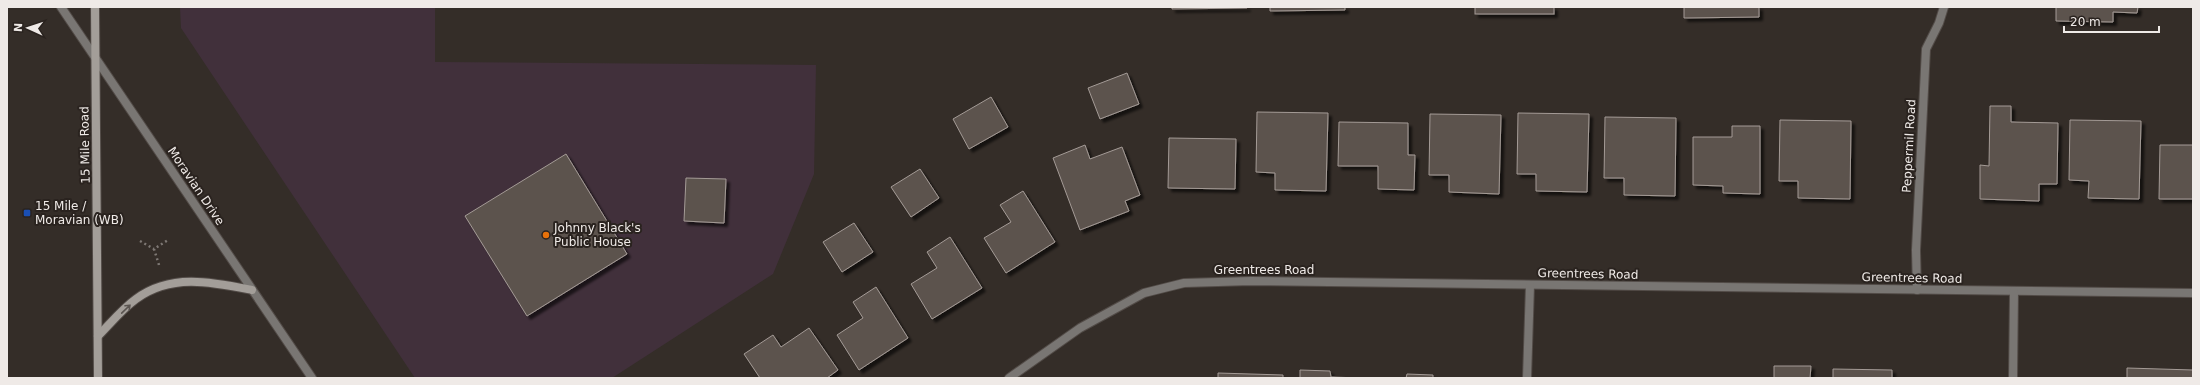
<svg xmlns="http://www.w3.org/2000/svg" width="2200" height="385" viewBox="0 0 2200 385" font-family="'DejaVu Sans',sans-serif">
  <defs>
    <filter id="shadow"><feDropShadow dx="3.5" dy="3.5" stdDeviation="1" flood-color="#0009"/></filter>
  </defs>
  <rect width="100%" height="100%" fill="#342d28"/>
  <path fill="#41303b" d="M180 7H435V62L816 65 814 174 773 274 612 378H415L181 28Z"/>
  <g fill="#5c534e" stroke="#a49b96" filter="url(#shadow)">
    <path d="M1172 7H1247V8L1172 9Z"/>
    <path d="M1270 7H1345V10L1270 11Z"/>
    <rect x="1475" y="7" width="79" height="7"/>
    <path d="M1684 7H1759V17L1684 18Z"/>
    <path d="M2056 7H2138L2137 13 2113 12V22L2056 21Z"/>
    <path d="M1127 73 1139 104 1100 119 1088 88Z"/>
    <path d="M991 97 1008 127 969 149 953 119Z"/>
    <path d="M1990 106H2011V122L2058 123 2057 184H2039V201L1980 199V165L1989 166Z"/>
    <path d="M1257 112 1328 113 1326 191 1275 190V173L1256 172Z"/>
    <path d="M1518 113 1589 114 1587 192 1536 191V174H1517Z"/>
    <path d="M1430 114 1501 115 1499 194 1449 192V175H1429Z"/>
    <path d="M1605 117 1676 118 1675 196 1624 195V178H1604Z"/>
    <path d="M1780 120 1851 121 1850 199 1798 198V181H1779Z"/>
    <path d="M2070 120 2141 121 2139 199 2088 198 2089 181 2069 180Z"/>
    <path d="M1339 122 1408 123V155H1415L1414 190 1378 189V166H1338Z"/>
    <path d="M1732 126H1760V194L1723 193V186L1693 185V137H1732Z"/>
    <path d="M1169 138 1236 139 1235 189 1168 188Z"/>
    <path d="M1085 145 1090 159 1122 147 1140 195 1125 201 1129 211 1080 230 1053 158Z"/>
    <path d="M2160 145H2193V199H2159Z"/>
    <path d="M566 154 627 254 527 316 465 216Z"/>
    <path d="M920 169 939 198 911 217 891 187Z"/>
    <path d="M686 178 726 179 724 223 684 221Z"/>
    <path d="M1023 191 1055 242 1006 273 984 238 1011 222 1000 205Z"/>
    <path d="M854 223 873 252 842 272 823 242Z"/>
    <path d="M950 237 982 288 932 319 911 284 937 268 927 252Z"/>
    <path d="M876 287 908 338 859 370 837 335 863 318 853 302Z"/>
    <path d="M809 328 838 370 827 378H760L744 354 773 335 781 347Z"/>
    <path d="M1774 366H1811L1810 378H1774Z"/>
    <path d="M2127 368 2193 370V378H2127Z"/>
    <path d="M1833 369 1892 370V378H1833Z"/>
    <path d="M1300 370 1330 371 1331 377 1361 378H1300Z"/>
    <path d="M1218 373 1283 375V378H1218Z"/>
    <path d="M1407 374 1433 375V378H1406Z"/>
  </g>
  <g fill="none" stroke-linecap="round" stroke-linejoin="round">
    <defs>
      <g id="minor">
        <path d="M1917 290 1916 250 1926 49 1939 23 1944 7"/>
        <path d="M1009 378 1080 328 1144 293 1184 283 1251 281 2193 293"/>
        <path d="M1527 378 1530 285"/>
        <path d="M2013 378 2014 291"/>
      </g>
      <path id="tertiary" d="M61 7 312 378"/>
      <g id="secondary">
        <path d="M95 7 98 378"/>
        <path d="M98 336C110 324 122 309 136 299 171 273 212 282 252 290"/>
      </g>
    </defs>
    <use href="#minor" stroke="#524b47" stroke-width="10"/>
    <use href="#tertiary" stroke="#524b47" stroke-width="10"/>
    <use href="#secondary" stroke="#524b47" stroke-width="10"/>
    <g stroke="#7e7874" stroke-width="2.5" stroke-dasharray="2 3" stroke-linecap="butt">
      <path d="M140 241 154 249"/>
      <path d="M159 265 154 249 168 240"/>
    </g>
    <use href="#minor" stroke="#797673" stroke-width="8"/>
    <use href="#tertiary" stroke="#797673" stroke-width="8"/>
    <use href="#secondary" stroke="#a39e99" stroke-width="8"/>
  </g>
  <defs><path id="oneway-shaft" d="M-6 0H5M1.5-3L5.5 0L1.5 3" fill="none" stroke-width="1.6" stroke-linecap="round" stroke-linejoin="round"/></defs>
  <use stroke="#5a5450" href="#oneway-shaft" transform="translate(126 309) rotate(-44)"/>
  <rect fill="#1a4fb4" stroke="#2a231f" stroke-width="1.5" x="23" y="209" width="8" height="8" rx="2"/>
  <circle fill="#e8710a" stroke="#2a231f" stroke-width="1.5" cx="546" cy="235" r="4"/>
  <g text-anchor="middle" stroke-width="4" stroke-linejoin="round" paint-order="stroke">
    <g font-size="12" fill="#efeae7" stroke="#2a231f">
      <text transform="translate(85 145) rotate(-91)" y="4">15 Mile Road</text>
      <text transform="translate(1909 146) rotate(-87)" y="4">Peppermil Road</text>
      <text transform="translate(196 186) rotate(56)" y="4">Moravian Drive</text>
      <text x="1264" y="274">Greentrees Road</text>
      <text transform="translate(1588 274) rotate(1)" y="4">Greentrees Road</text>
      <text transform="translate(1912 278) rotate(1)" y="4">Greentrees Road</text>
    </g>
    <g font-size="12" fill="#efeae7" stroke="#2a231f" text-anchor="start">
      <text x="35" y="210">15 Mile /<tspan x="35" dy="14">Moravian (WB)</tspan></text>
      <text x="554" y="232">Johnny Black's<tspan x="554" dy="14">Public House</tspan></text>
    </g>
  </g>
  <rect width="2200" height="385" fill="none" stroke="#efeae7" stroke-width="16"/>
  <g transform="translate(28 28) rotate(273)" stroke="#2a231f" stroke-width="3" paint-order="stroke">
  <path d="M0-3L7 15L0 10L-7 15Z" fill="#efeae7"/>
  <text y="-6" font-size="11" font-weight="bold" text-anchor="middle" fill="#efeae7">N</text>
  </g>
  <path d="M2064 26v6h95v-6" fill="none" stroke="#efeae7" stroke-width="2"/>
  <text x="2070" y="26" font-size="12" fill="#efeae7" stroke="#2a231f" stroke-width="3" paint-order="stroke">20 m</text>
</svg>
